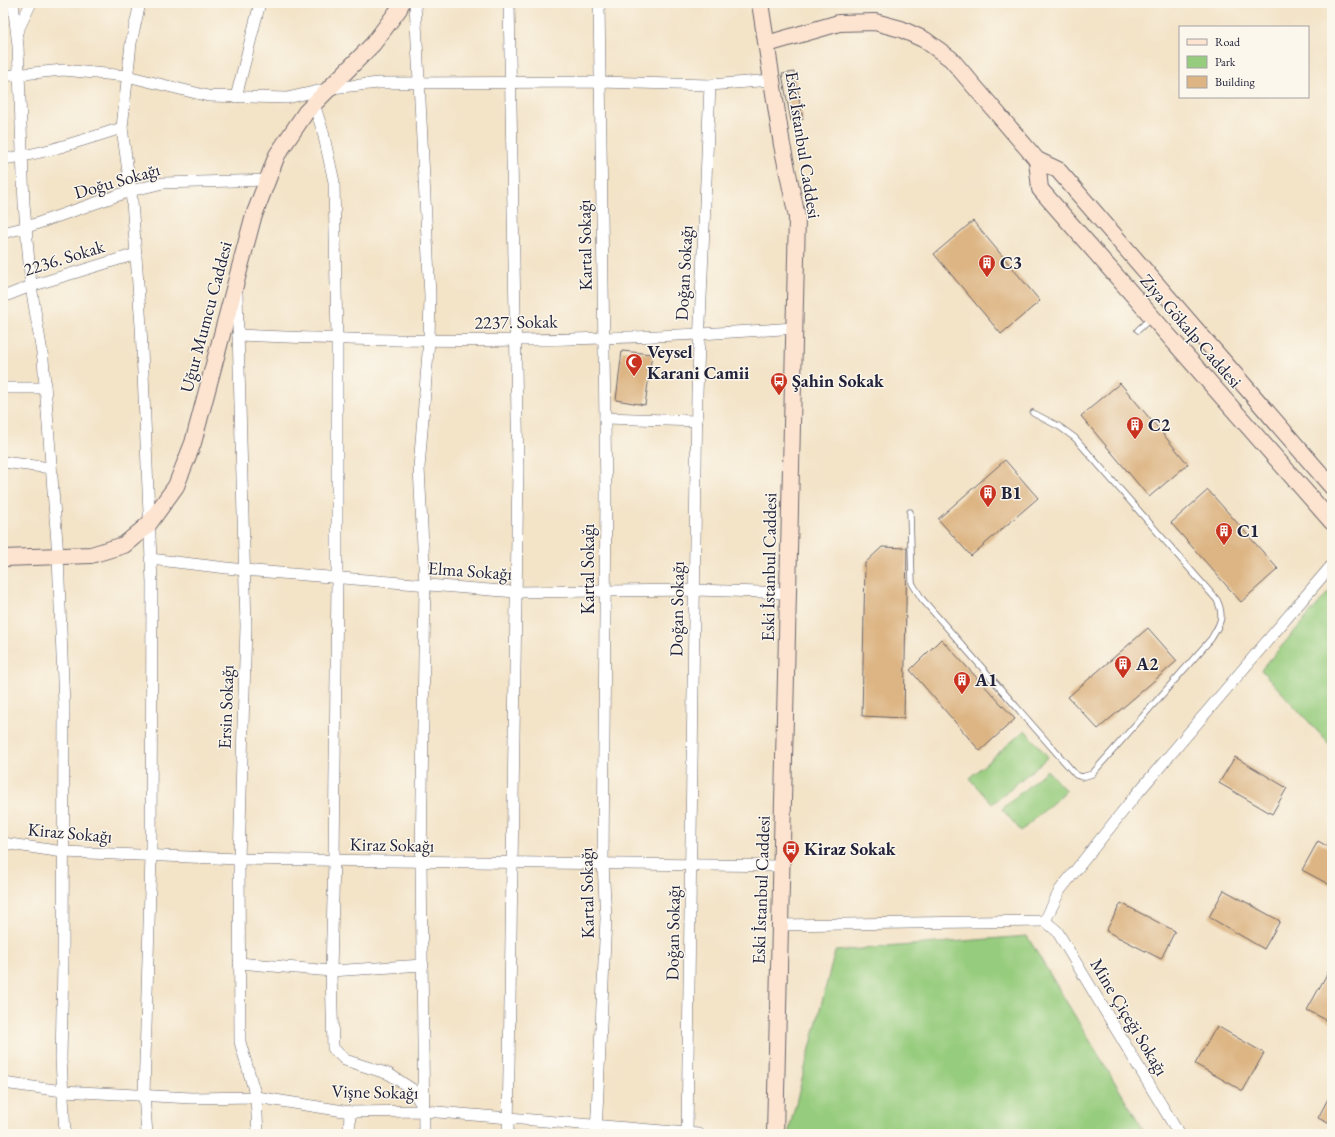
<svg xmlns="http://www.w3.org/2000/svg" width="1335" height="1137" viewBox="0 0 1335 1137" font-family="'EB Garamond',serif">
  <rect width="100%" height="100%" fill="#fbf7ec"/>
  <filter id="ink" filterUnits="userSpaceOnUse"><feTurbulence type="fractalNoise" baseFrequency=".025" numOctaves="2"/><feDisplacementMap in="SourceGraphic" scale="8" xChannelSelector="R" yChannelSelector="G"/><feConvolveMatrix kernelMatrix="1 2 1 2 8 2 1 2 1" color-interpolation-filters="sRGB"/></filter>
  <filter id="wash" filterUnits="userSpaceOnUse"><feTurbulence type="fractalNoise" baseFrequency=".012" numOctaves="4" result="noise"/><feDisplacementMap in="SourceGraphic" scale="16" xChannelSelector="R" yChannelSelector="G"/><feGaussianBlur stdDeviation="0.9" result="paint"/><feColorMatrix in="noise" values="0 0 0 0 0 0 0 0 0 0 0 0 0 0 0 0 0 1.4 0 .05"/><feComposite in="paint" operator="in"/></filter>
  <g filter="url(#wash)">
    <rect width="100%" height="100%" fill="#f3e3c7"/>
    <g fill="#96cc7d" stroke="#5c775c">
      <path d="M1332 588V747L1261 670Z"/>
      <path d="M1025 730 1048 757 992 804 969 778Z"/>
      <path d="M1047 770 1066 791 1021 831 1002 809Z"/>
      <path d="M1027 936 1146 1134H788L835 951Z"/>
    </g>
    <g id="blocks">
      <g fill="#ddb584">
        <path d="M794 72 803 119 791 121 782 74Z"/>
        <path d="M973 221 1040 301 1001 334 934 254Z"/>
        <path d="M622 351 652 354 645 405 616 400Z"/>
        <path d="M1120 383 1188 464 1149 497 1081 416Z"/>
        <path d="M1005 460 1038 498 971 556 938 519Z"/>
        <path d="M1208 490 1278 569 1241 602 1171 523Z"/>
        <path d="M882 547 907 548 904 718 862 716 865 563Z"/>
        <path d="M1148 628 1177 661 1098 729 1068 697Z"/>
        <path d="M941 639 1015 719 980 751 910 670Z"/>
        <path d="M1235 757 1287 788 1272 814 1219 783Z"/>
        <path d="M1318 841 1332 849V886L1302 870Z"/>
        <path d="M1224 890 1280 921 1264 949 1209 917Z"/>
        <path d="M1121 903 1175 931 1161 959 1106 931Z"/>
        <path d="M1332 965V1023L1307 1010Z"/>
        <path d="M1217 1026 1264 1053 1243 1091 1195 1064Z"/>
        <path d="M1332 1091V1125L1318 1118Z"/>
      </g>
    </g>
  </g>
  <g filter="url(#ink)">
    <use href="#blocks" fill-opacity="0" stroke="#6b666c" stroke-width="1"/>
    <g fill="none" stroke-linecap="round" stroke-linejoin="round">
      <defs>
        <g id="lane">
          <path d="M1138 330 1151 318"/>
          <path d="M910 512 912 583 922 599 1076 775 1082 777 1092 774 1211 639C1220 624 1225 617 1217 600L1075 438 1060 427 1033 413"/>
        </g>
        <g id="street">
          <path d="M13 3 18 46 24 204 31 286 43 359 58 556 64 706 63 963 61 1059 65 1134"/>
          <path d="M140 3 131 43 122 128 132 201 141 326 152 583 151 856 144 1095 147 1134"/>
          <path d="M415 3 430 296 429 340 419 468 425 585 421 862 424 1134"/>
          <path d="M17 32 31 3"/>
          <path d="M3 76 63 70 127 76 208 96 287 98 331 88 379 83 600 82 710 85 773 80"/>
          <path d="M236 97 260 3"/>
          <path d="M314 104 323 132 334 182 337 340V578L334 861 331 971 333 1048 345 1060 389 1074 412 1089 424 1109"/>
          <path d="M3 159C44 154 83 140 122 128"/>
          <path d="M3 233 27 227 130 191 163 183 267 180"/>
          <path d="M237 293 246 626 239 859 240 1042 256 1097 258 1134"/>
          <path d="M3 297 31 286 136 254"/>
          <path d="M238 335C423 344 609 342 794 328"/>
          <path d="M3 388H45"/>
          <path d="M605 418 697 421"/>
          <path d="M3 462 51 468"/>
          <path d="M150 559 244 570 516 592 695 590 789 593"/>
          <path d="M3 843 63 852 239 859 782 866"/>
          <path d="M1045 921 1060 890 1135 796 1332 565"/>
          <path d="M1045 921 1057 931 1179 1134"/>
          <path d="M780 925 1045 921"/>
          <path d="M239 963 331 971 423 965"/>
          <path d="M3 1083 63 1091 191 1098 256 1097 350 1112 425 1111 699 1134"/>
          <path d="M349 1134 350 1112"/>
          <path d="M508 1134 518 469 509 3"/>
          <path d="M596 1134 606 918 603 864 606 492 599 3"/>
          <path d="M687 1134 697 393 710 85"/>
        </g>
        <g id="secondary">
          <path d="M760 3 782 145 797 217 775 1134"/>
          <path d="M767 44 839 23 875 22 901 29 925 40 951 59 1037 160 1058 170 1332 487"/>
          <path d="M1037 160 1040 189 1332 522"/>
          <path d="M3 558 91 555 124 545 148 525 176 486 193 443 253 218 277 155 306 112 373 44 399 9 401 3"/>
        </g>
      </defs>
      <use href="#lane" stroke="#6b666c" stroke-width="7"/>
      <use href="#street" stroke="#6b666c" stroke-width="12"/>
      <use href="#secondary" stroke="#6b666c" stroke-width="18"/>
      <use href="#lane" stroke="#fff" stroke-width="5.5"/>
      <use href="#street" stroke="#fff" stroke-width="11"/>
      <use href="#secondary" stroke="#fde4d1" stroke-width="16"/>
    </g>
  </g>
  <defs>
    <symbol id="building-pin" viewBox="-11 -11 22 30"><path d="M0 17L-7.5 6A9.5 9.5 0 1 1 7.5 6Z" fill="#c8321e" stroke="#fbf7ec"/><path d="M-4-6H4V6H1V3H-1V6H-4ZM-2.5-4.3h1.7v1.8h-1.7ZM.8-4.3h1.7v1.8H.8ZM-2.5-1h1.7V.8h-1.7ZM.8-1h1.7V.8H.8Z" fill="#fff"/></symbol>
    <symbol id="mosque-pin" viewBox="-11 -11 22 30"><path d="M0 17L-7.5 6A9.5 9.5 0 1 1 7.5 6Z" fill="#c8321e" stroke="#fbf7ec"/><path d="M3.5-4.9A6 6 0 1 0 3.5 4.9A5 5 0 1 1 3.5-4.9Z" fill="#fff"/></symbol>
    <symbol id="bus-pin" viewBox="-11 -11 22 30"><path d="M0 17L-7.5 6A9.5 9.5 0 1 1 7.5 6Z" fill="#c8321e" stroke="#fbf7ec"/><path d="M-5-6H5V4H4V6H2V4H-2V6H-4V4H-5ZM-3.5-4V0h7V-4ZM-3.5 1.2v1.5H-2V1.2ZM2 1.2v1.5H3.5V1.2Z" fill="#fff"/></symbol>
  </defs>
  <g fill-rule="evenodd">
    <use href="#building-pin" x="977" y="253" width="20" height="27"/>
    <use href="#mosque-pin" x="624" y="352" width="20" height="27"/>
    <use href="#bus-pin" x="769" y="371" width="20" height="27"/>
    <use href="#building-pin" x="1125" y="415" width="20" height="27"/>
    <use href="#building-pin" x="978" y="483" width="20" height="27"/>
    <use href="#building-pin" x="1214" y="521" width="20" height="27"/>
    <use href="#building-pin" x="1113" y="654" width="20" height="27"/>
    <use href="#building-pin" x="952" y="670" width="20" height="27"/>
    <use href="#bus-pin" x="781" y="839" width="20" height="27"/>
  </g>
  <g text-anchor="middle" stroke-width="3" stroke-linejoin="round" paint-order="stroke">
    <g font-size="18" fill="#22223b" stroke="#fbf7ec">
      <text transform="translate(803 145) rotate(81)" y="6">Eski İstanbul Caddesi</text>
      <text transform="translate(117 181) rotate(-16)" y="6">Doğu Sokağı</text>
      <text transform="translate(585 245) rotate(-91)" y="6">Kartal Sokağı</text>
      <text transform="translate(64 258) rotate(-17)" y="6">2236. Sokak</text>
      <text transform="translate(684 273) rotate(-87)" y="6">Doğan Sokağı</text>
      <text transform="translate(206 317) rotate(-75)" y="6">Uğur Mumcu Caddesi</text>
      <text transform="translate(516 322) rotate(-1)" y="6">2237. Sokak</text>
      <text transform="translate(1191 331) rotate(49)" y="6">Ziya Gökalp Caddesi</text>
      <text transform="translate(769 567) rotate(-89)" y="6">Eski İstanbul Caddesi</text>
      <text transform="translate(588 569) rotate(-90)" y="6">Kartal Sokağı</text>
      <text transform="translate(470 571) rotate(4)" y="6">Elma Sokağı</text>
      <text transform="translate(677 609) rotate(-89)" y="6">Doğan Sokağı</text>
      <text transform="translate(226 707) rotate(-88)" y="6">Ersin Sokağı</text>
      <text transform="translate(70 833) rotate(5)" y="6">Kiraz Sokağı</text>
      <text transform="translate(392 845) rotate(1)" y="6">Kiraz Sokağı</text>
      <text transform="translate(761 890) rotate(-88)" y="6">Eski İstanbul Caddesi</text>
      <text transform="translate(587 893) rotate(-91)" y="6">Kartal Sokağı</text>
      <text transform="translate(673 933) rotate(-89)" y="6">Doğan Sokağı</text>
      <text transform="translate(1129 1017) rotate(59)" y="6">Mine Çiçeği Sokağı</text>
      <text transform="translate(375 1092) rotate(1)" y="6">Vişne Sokağı</text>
    </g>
    <g font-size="18" font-weight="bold" fill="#22223b" stroke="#fbf7ec" text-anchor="start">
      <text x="1000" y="269">C3</text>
      <text x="647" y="358">Veysel<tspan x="647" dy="21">Karani Camii</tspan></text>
      <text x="792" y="387">Şahin Sokak</text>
      <text x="1148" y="431">C2</text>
      <text x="1001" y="499">B1</text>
      <text x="1237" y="537">C1</text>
      <text x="1136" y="670">A2</text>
      <text x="975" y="686">A1</text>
      <text x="804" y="855">Kiraz Sokak</text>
    </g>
  </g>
  <rect width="1335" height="1137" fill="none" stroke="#fbf7ec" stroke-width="16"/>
  <rect x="1179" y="26" width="130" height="72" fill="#fbf7ec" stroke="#a4a2a5"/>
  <rect x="1187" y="39" width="20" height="6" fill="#fde4d1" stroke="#a4a2a5"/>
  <text x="1215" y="46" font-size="12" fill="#22223b">Road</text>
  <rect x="1187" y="56" width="20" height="12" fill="#96cc7d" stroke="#a4a2a5"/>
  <text x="1215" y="66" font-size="12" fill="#22223b">Park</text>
  <rect x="1187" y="76" width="20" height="12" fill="#ddb584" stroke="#a4a2a5"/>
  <text x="1215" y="86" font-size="12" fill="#22223b">Building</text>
</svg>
